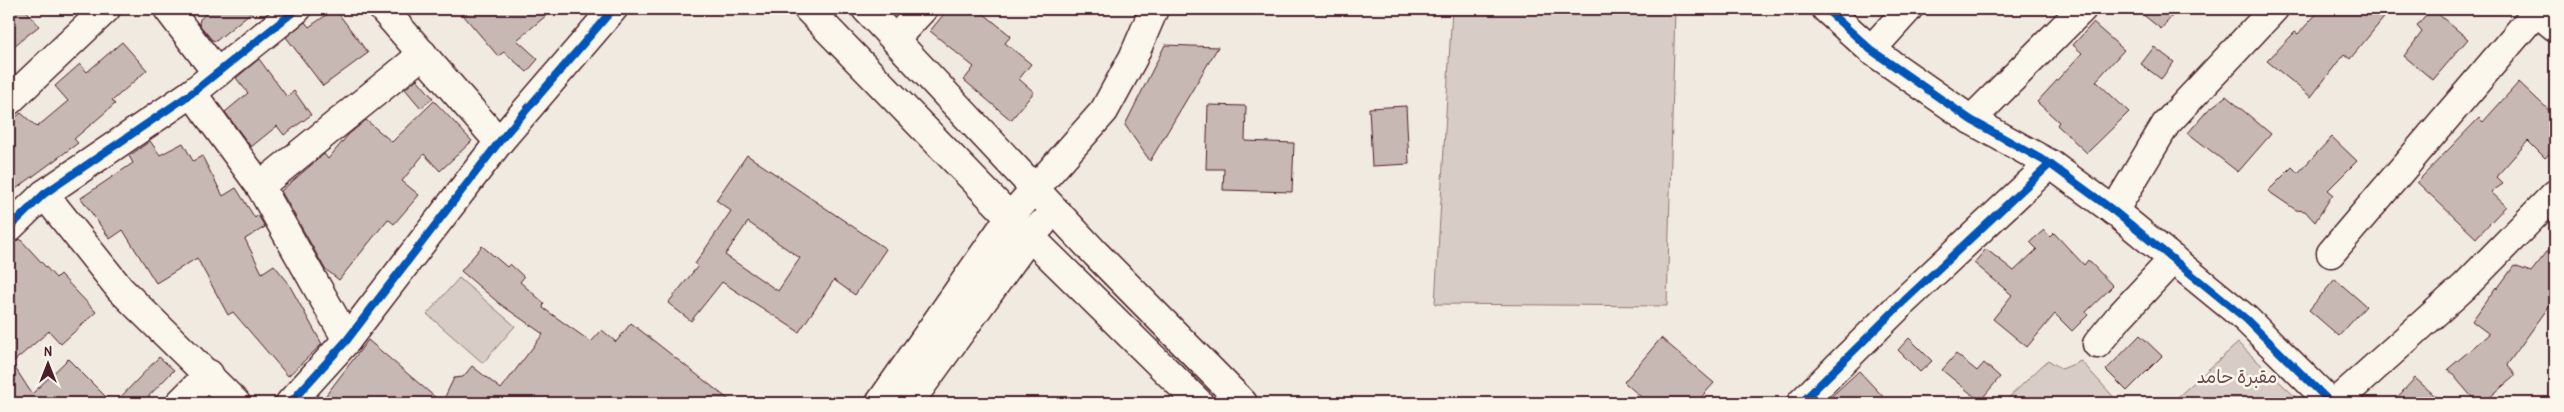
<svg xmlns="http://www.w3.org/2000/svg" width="2564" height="412" viewBox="0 0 2564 412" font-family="'Patrick Hand','Playpen Sans Arabic',sans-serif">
  <rect width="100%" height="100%" fill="#f0eae0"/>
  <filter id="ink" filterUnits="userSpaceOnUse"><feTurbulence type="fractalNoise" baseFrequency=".02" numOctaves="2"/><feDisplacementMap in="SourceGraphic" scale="10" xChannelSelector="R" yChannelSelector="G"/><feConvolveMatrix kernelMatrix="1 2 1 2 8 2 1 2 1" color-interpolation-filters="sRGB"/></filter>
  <g filter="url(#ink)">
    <g fill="#d8ccc6" stroke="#917678">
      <path d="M1452 9H1675L1667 306 1435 304Z"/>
      <path d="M459 278 515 326 483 363 427 314Z"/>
      <path d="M2238 343 2302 403H2171Z"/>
      <path d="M2048 360 2062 369 2081 361 2119 403H2003Z"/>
    </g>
    <g fill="#c8b8b3" stroke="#4a1f2b" fill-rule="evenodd">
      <path d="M9 9H25L39 26 9 50Z"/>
      <path d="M212 9H255L216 41 212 40 199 24 200 19Z"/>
      <path d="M335 9 368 53 323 86 286 37 305 22 309 27Z"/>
      <path d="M458 9H554L517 40 538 59 527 72 504 52 498 56Z"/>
      <path d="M948 9H978L1011 36 1005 43 1031 64 1019 79 1034 92 1011 120 964 80 974 67 930 31Z"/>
      <path d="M2136 9H2178L2161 29Z"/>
      <path d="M2321 9H2391L2350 59 2344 54 2311 97 2267 61 2295 32 2298 34Z"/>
      <path d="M2432 9 2468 39 2433 80 2404 56 2422 32 2417 26Z"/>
      <path d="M2093 23 2124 50 2096 81 2129 112 2087 153 2057 125 2059 122 2037 102 2082 53 2073 45Z"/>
      <path d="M122 42 147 70 112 101 115 104 74 139 78 143 9 194V123L21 113 37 127 68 101 55 86 80 64 87 72Z"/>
      <path d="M1165 45 1218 47 1150 161 1125 125Z"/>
      <path d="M2154 47 2174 62 2161 79 2141 64Z"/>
      <path d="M259 59 287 97 294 91 311 115 284 135 277 126 251 147 225 112 248 93 236 78Z"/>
      <path d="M417 79 433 98 421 108 405 89Z"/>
      <path d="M2519 82 2555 116V149L2545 158 2528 141 2496 177 2503 184 2491 192 2506 206 2476 238 2417 182 2479 118 2483 122Z"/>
      <path d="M2226 96 2271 134 2238 172 2188 133 2207 111Z"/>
      <path d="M434 101 472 141 440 171 424 154 402 181 419 195 394 224 388 219 339 280 325 269 281 191 324 154 328 159 348 135 366 120 392 142Z"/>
      <path d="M1208 105 1246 106 1245 141 1294 143 1292 192 1223 190 1224 169H1206Z"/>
      <path d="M1406 106 1409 164 1372 166 1369 108Z"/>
      <path d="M2332 137 2357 161 2328 190 2333 194 2315 222 2305 211 2296 210 2268 191 2292 167 2298 173Z"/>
      <path d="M150 141 160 155 183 143 193 161 202 156 223 196 236 188 255 218 258 215 265 227 245 239 262 273 274 265 287 281 322 344 288 376 233 312 228 315 197 258 156 283 123 230 110 239 81 198 133 163 129 156Z"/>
      <path d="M747 155 886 249 855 295 834 280 799 332 722 282 691 321 668 303 698 266 695 264 731 211 716 200ZM748 222 800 258 778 291 725 255Z"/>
      <path d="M2044 230 2050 237 2054 233 2084 265 2088 260 2113 286 2086 312 2088 315 2072 331 2055 314 2027 347 1993 319 2012 295 1974 263 1986 249 2014 271 2037 249 2030 242Z"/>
      <path d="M20 239 56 278 60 274 96 312 61 344 49 331 12 363 32 394 68 359 112 403H9V245Z"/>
      <path d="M2555 242V298L2507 365 2516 375 2483 403H2477L2448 369 2489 334 2472 321 2496 287 2497 289 2514 266 2531 272Z"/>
      <path d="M482 246 507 267 510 264 524 277 520 282 544 303 543 308 591 342 602 330 616 342 631 323 733 403H320L368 340 442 403 454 378 463 377 472 366 501 389 543 334 500 304 461 271Z"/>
      <path d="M2335 279 2366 306 2339 336 2309 310Z"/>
      <path d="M2140 335 2162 356 2127 391 2106 370Z"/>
      <path d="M1661 338 1714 383 1696 403H1648L1624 382Z"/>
      <path d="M1909 338 1932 361 1920 372 1898 350Z"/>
      <path d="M1956 354 1977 371 1984 363 2000 377 1980 401 1942 370Z"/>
      <path d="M159 357 174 370 142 403H115Z"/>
      <path d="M1859 371 1889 403H1824Z"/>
      <path d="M2415 378 2443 403H2392Z"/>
    </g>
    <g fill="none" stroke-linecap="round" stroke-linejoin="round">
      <defs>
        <g id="minor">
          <path d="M168 9 217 73"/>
          <path d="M383 9 499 142"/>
          <path d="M1826 9 1871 50 1971 120 2050 164 2114 211 2246 319 2331 403"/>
          <path d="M2533 9 2555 27"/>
          <path d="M895 39 923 9"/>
          <path d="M1871 50 1908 9"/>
          <path d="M192 93 260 186 347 340"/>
          <path d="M9 101 106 9"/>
          <path d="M1971 120 2082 9"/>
          <path d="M260 186 423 54"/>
          <path d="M44 194 120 289 236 403"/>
          <path d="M2114 211 2166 124 2274 9"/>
          <path d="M9 228 44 194 192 93 297 9"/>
          <path d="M2331 253 2536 12"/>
          <path d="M2097 344 2120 316 2173 259"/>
          <path d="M180 403 209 374"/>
          <path d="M290 403 347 340 499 142 613 9"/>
          <path d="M1801 403 1904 301 2050 164"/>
          <path d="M2335 403 2464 287 2555 194"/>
        </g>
        <g id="major">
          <path d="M808 9 1010 217 1199 403"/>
          <path d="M866 9 1096 254 1243 403"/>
          <path d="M880 403 1010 217 1104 111 1133 58 1154 9"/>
          <path d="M909 403 1030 236 1042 224"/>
        </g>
      </defs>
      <use href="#minor" stroke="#4a1f2b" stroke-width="31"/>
      <use href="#major" stroke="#4a1f2b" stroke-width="31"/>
      <use href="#minor" stroke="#fbf7ec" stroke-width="28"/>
      <use href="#major" stroke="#fbf7ec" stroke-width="28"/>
      <defs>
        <g id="cycleway">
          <path d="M1826 9 1871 50 1971 120 2050 164 2114 211 2246 319 2331 403"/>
          <path d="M9 228 44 194 192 93 297 9"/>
          <path d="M290 403 347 340 499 142 613 9"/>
          <path d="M1801 403 1904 301 2050 164"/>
        </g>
      </defs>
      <use href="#cycleway" stroke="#fbf7ec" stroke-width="11"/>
      <use href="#cycleway" stroke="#0057b8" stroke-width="8"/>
    </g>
  </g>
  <g text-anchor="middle" stroke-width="5" stroke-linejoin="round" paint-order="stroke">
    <g font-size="18" fill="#6e4a52" stroke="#fbf7ec">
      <text x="2237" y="383">مقبرة حامد</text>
    </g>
  </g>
  <rect width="2564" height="412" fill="none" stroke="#fbf7ec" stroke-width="30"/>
  <rect x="15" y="15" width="2534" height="382" fill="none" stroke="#4a1f2b" stroke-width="2" filter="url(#ink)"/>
  <g transform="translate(48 364)" stroke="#fbf7ec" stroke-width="4" paint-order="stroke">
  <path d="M0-4L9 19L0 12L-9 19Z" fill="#4a1f2b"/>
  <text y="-8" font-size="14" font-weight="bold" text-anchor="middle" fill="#4a1f2b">N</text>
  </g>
</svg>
